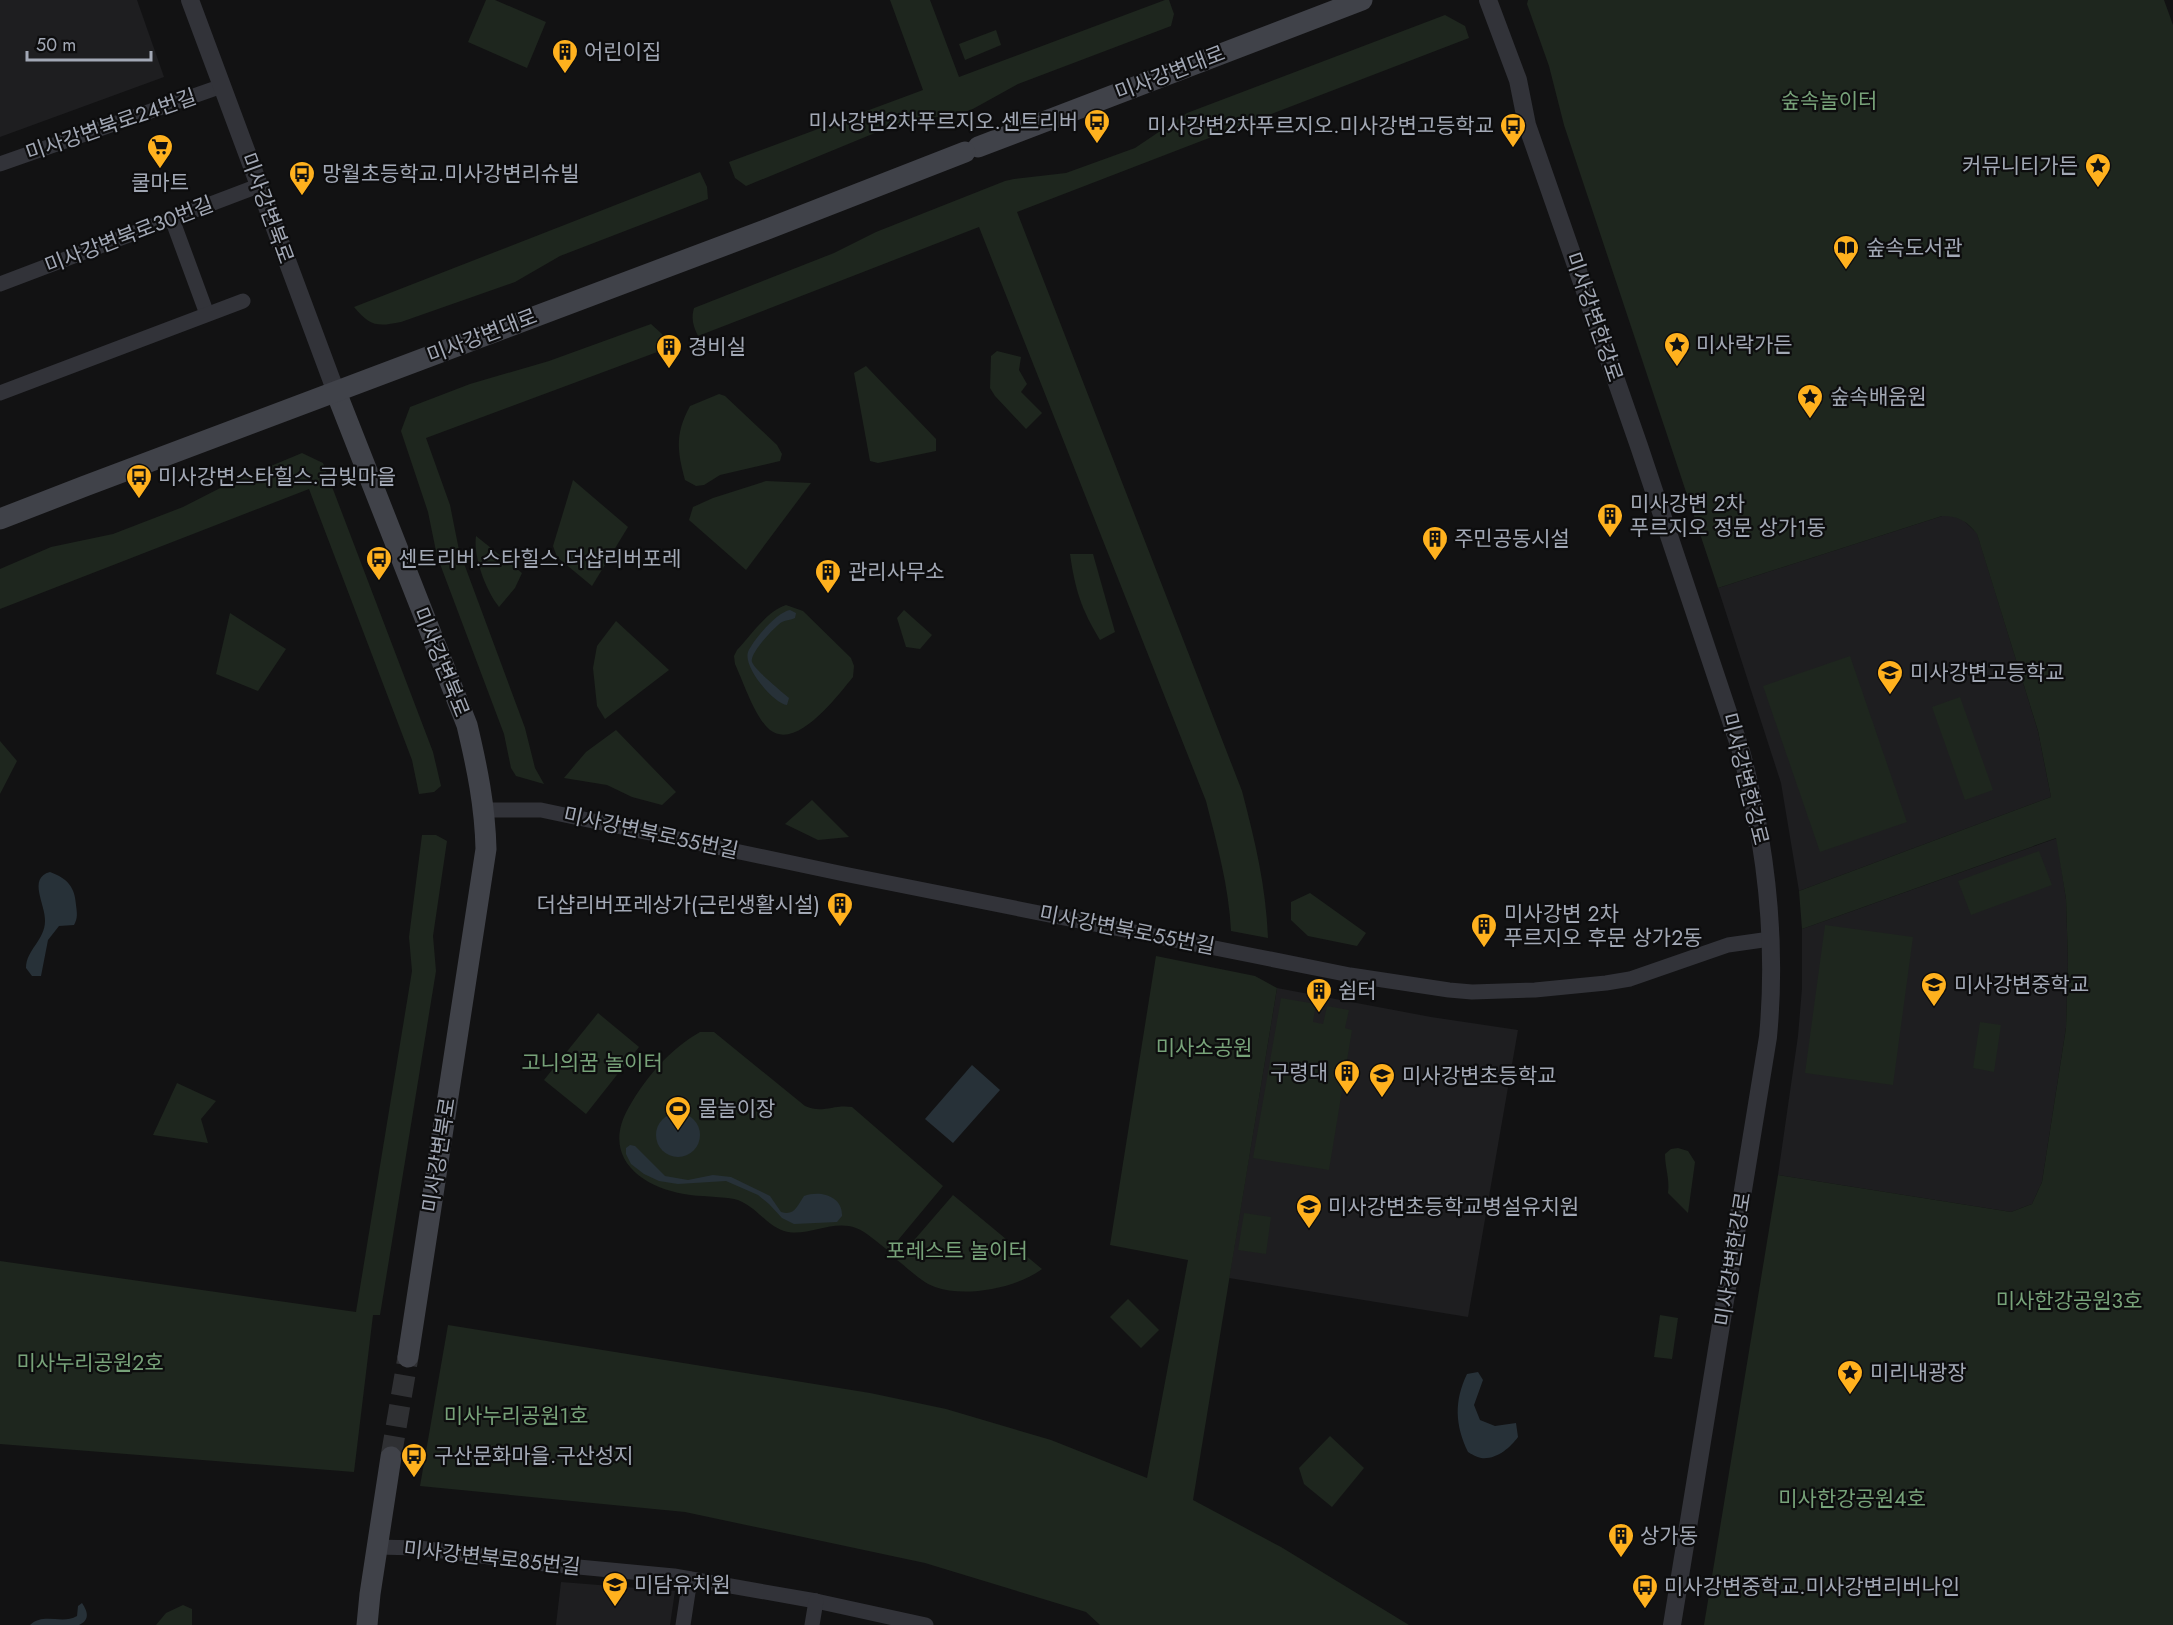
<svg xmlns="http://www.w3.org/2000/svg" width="2173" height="1625" viewBox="0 0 2173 1625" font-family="Jost,'Noto Sans KR',sans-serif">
  <rect width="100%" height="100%" fill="#121213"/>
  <g fill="#1e1e20">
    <path d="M0 0H137L164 77 0 137Z"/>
    <path d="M1942 516H1953L1963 520 1977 533 2038 731 2051 797 1799 891 1781 783 1718 588Z"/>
    <path d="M2057 838 2066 899 2068 962 2066 1028 2042 1182 2032 1204 2011 1212 1778 1175 1798 1036 1802 988V929Z"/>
    <path d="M1277 988 1431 1017 1518 1030 1468 1317 1229 1278Z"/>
    <path d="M561 1582 675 1591 670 1625H556Z"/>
  </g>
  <g fill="#1e261e">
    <path d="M486 0H495L546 22 527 68 468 42Z"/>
    <path d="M890 0H930L959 77 1165 0H1169L1174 14 1171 26 1018 84 971 110 955 115 904 121 746 186 735 178 729 162 923 90Z"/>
    <path d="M1528 0H2164L2173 25V1625H1704L1778 1175 2011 1212 2032 1204 2042 1182 2066 1028 2068 962 2066 899 2056 838 1802 929 1799 891 2051 797 2038 731 1977 534C1967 521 1958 516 1942 516L1718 588 1564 125 1549 66 1527 4Z"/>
    <path d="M1445 15 1465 26 1469 38 1017 212 1242 791C1255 841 1266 886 1268 938L1231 931C1229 887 1217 844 1206 801L979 227 698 336C693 326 691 319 694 308L834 253 876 232 1005 181 1014 179 1066 173 1135 148 1187 113Z"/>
    <path d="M996 30 1001 45 965 60 959 44Z"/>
    <path d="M700 172 707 187 708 199 560 256 515 282 401 322C377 327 370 326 354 307Z"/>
    <path d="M651 324 662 334 668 348 426 438 450 505 459 550 525 728 535 768 544 784 516 776 511 768 504 734 437 556 428 512 401 431 410 407 470 384 549 361Z"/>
    <path d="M997 351 1021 357 1019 370 1027 384 1021 392 1042 413 1026 429 995 396 990 388 991 356Z"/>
    <path d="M866 366 936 439V451L878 463 870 461 854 373Z"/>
    <path d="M719 394 725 396 777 445 782 454 780 461 720 475 704 485 696 486 685 480C677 450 675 434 690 406Z"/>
    <path d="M302 453 323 463 433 752 441 786 434 792 419 794 412 760 309 489 0 609V569L51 547 113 534 183 507 230 483Z"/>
    <path d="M573 480 628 527 592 586 557 557 553 546Z"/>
    <path d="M766 481 811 483 746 570 689 520 693 507 713 498Z"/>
    <path d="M476 536 522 573 515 588 499 607C486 591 473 557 476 536Z"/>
    <path d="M1070 554H1093L1115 632 1100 640C1081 609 1075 589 1070 554Z"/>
    <path d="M786 605 803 611 851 658 854 666 853 677C838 695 797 751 770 730 755 718 743 681 735 664L734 656 737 650C751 635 767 611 786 605Z"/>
    <path d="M904 610 932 635 920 649 906 647 897 618Z"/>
    <path d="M230 613 286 649 258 691 216 674Z"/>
    <path d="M616 621 669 670 605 719 597 706 593 668 597 646Z"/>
    <path d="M1850 656 1907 822 1820 852 1763 686Z"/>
    <path d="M1960 697 1993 790 1965 800 1932 707Z"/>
    <path d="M616 730 676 792 662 805 632 797 607 785 564 778 586 752Z"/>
    <path d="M0 741 17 761 0 794Z"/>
    <path d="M812 800 849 837 818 840 785 824Z"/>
    <path d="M422 835H436L447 841 433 936 436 971 380 1315H373L354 1472 0 1444V1261L356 1312 412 971 409 937Z"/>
    <path d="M2039 851 2052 885 1971 915 1958 881Z"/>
    <path d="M1310 893 1366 933 1357 946 1308 936 1291 920V902Z"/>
    <path d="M1825 925 1913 937 1893 1085 1805 1073Z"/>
    <path d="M1156 956 1255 976 1277 988 1193 1500 1281 1547 1409 1625H1100L1086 1612 925 1563 685 1512 420 1486 448 1325 870 1393 946 1409 1051 1440 1147 1478 1188 1260 1110 1245Z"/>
    <path d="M1281 998 1316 1004 1313 1022 1323 1024 1327 1006 1349 1010 1345 1028 1352 1030 1329 1170 1253 1158Z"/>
    <path d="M598 1013 639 1047 586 1114 544 1080Z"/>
    <path d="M1980 1022 2001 1025 1994 1072 1973 1068Z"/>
    <path d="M700 1032H714L805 1106C823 1114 833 1104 852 1107L943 1186 889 1251C879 1244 867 1232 856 1228 832 1219 807 1238 784 1231 765 1225 755 1204 734 1199 718 1196 701 1197 684 1194 638 1186 601 1155 629 1107 647 1076 669 1050 700 1032Z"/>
    <path d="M177 1083 216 1101 201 1119 208 1143 153 1135Z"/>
    <path d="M1678 1148 1688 1151 1695 1162 1688 1213 1668 1193C1670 1179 1665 1168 1665 1154L1671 1149Z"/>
    <path d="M953 1195 1042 1269C1017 1288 965 1298 935 1287 921 1282 909 1269 897 1260Z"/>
    <path d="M1244 1213 1271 1217 1266 1254 1238 1250Z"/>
    <path d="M1128 1299 1159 1330 1141 1348 1110 1317Z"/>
    <path d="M1660 1315 1678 1318 1672 1359 1654 1357Z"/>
    <path d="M1330 1436 1364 1468 1332 1507 1304 1484 1299 1468Z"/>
    <path d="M183 1605 192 1609V1625H156L166 1613Z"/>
  </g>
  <g fill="#273138">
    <path d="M790 610 796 613 795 618C791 620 786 620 782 622 775 626 749 654 752 662 755 670 781 691 789 698L787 705C773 703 743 667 748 652 753 640 777 612 790 610Z"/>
    <path d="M50 872C67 878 75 887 76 905 77 913 78 918 74 925L59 926 48 940 41 976H32L26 968C26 950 45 940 45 921 46 905 27 878 50 872Z"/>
    <path d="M972 1065 1000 1090 953 1143 925 1119Z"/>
    <circle cx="678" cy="1135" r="22"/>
    <path d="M630 1145 635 1146 665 1176 688 1180 713 1175 731 1177 770 1196 781 1212C795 1216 797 1206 804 1196 820 1190 843 1196 842 1216L837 1222 794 1224 782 1218 769 1204 758 1195 726 1181 678 1184 659 1181 644 1174 631 1164 626 1154V1148Z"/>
    <path d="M1478 1372 1483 1380 1474 1405 1480 1420 1495 1426 1516 1423 1518 1437C1510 1448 1496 1460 1481 1458 1477 1457 1471 1454 1468 1452 1455 1425 1454 1401 1467 1374Z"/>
    <path d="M82 1603C88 1612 90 1620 79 1625H30C44 1612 62 1625 77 1616L78 1606Z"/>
  </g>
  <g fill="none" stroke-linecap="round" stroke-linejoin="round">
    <path stroke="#2f3033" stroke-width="21" stroke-dasharray="21 10" stroke-linecap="butt" d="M391 1457 408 1357"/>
    <g stroke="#323339" stroke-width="15">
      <path d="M0 164 222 86"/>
      <path d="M172 219 207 314"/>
      <path d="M0 284 258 186"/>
      <path d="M0 393 243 301"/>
      <path d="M484 810H541L844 874 1255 956 1350 975 1449 990 1472 992 1535 990 1606 983 1630 979 1728 945 1770 939"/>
      <path d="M377 1547 419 1548 536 1563 674 1576 816 1601 926 1625"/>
      <path d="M683 1625 690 1579"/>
      <path d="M812 1625 816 1601"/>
    </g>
    <g stroke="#323339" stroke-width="18">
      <path d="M190 0 336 392"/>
      <path d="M1488 0 1518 80 1527 125 1639 446 1741 751C1766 844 1777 941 1768 1037L1672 1625"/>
    </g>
    <g stroke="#404249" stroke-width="21">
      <path d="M978 147 1362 0"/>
      <path d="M336 392 467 725C477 767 485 806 486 849L408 1357"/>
      <path d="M0 519 85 486 765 230 965 152"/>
      <path d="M367 1625 370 1594 391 1457"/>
    </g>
  </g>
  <defs>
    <symbol id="building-pin" viewBox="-11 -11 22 30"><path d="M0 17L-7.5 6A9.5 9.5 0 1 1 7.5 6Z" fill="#ffb11e" stroke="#0d0d0e"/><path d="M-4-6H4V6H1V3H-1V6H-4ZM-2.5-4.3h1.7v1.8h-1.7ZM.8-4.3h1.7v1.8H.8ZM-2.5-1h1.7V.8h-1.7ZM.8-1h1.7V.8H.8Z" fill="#111"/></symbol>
    <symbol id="bus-pin" viewBox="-11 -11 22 30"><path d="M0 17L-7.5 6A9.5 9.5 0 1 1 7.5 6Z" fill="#ffb11e" stroke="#0d0d0e"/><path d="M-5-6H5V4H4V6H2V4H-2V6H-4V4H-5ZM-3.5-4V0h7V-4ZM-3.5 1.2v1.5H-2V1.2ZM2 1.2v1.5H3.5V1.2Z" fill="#111"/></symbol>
    <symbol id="supermarket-pin" viewBox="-11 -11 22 30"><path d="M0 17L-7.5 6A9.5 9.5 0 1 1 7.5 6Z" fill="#ffb11e" stroke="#0d0d0e"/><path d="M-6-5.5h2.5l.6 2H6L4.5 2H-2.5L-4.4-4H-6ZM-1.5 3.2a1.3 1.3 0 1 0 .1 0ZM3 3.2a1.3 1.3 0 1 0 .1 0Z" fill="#111"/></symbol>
    <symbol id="sight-pin" viewBox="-11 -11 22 30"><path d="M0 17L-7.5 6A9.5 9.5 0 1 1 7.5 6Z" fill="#ffb11e" stroke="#0d0d0e"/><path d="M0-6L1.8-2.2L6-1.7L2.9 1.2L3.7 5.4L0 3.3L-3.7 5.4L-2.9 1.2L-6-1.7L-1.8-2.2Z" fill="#111"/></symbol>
    <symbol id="library-pin" viewBox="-11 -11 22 30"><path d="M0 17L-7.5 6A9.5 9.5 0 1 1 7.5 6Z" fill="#ffb11e" stroke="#0d0d0e"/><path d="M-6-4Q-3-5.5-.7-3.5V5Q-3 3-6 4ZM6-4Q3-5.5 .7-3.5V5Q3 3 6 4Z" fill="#111"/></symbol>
    <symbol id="school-pin" viewBox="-11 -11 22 30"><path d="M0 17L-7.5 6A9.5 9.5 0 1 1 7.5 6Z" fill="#ffb11e" stroke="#0d0d0e"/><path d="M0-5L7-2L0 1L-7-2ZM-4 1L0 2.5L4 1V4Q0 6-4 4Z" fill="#111"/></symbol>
    <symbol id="stadium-pin" viewBox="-11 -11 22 30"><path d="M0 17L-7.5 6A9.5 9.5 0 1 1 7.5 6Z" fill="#ffb11e" stroke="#0d0d0e"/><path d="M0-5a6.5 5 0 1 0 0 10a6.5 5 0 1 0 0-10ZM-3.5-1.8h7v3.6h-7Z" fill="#111"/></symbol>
  </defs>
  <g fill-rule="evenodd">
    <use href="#building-pin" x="550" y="37" width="30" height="40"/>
    <use href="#bus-pin" x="1082" y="107" width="30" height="40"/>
    <use href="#bus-pin" x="1498" y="111" width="30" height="40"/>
    <use href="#supermarket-pin" x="145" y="132" width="30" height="40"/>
    <use href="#sight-pin" x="2083" y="151" width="30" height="40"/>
    <use href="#bus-pin" x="287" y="159" width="30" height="40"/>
    <use href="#library-pin" x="1831" y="233" width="30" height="40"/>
    <use href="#sight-pin" x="1662" y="330" width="30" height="40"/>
    <use href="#building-pin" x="654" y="332" width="30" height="40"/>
    <use href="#sight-pin" x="1795" y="382" width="30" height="40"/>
    <use href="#bus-pin" x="124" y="462" width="30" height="40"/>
    <use href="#building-pin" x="1595" y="501" width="30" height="40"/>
    <use href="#building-pin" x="1420" y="524" width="30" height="40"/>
    <use href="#bus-pin" x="364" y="544" width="30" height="40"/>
    <use href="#building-pin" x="813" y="557" width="30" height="40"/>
    <use href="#school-pin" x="1875" y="658" width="30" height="40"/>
    <use href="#building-pin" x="825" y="890" width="30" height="40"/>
    <use href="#building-pin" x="1469" y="911" width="30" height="40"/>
    <use href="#school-pin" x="1919" y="970" width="30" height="40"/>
    <use href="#building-pin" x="1304" y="976" width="30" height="40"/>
    <use href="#building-pin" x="1332" y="1058" width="30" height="40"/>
    <use href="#school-pin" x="1367" y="1061" width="30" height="40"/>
    <use href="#stadium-pin" x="663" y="1094" width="30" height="40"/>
    <use href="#school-pin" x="1294" y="1192" width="30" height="40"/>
    <use href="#sight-pin" x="1835" y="1358" width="30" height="40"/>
    <use href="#bus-pin" x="399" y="1441" width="30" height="40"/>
    <use href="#building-pin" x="1606" y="1521" width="30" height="40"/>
    <use href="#school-pin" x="600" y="1570" width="30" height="40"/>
    <use href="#bus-pin" x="1630" y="1572" width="30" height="40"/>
  </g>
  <g text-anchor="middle" stroke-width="4.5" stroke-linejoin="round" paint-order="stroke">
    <g font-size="21" fill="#a2a8b5" stroke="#0d0d0e" text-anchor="start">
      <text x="584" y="59">어린이집</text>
      <text x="1078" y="129" text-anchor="end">미사강변2차푸르지오.센트리버</text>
      <text x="1494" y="133" text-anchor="end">미사강변2차푸르지오.미사강변고등학교</text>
      <text x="2078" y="173" text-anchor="end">커뮤니티가든</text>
      <text x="322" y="181">망월초등학교.미사강변리슈빌</text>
      <text x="160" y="190" text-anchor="middle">쿨마트</text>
      <text x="1866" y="255">숲속도서관</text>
      <text x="1696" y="352">미사락가든</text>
      <text x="688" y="354">경비실</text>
      <text x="1830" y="404">숲속배움원</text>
      <text x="158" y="484">미사강변스타힐스.금빛마을</text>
      <text x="1630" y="511">미사강변 2차<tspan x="1630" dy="24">푸르지오 정문 상가1동</tspan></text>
      <text x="1454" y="546">주민공동시설</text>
      <text x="398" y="566">센트리버.스타힐스.더샵리버포레</text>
      <text x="848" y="579">관리사무소</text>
      <text x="1910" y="680">미사강변고등학교</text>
      <text x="820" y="912" text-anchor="end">더샵리버포레상가(근린생활시설)</text>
      <text x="1504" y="921">미사강변 2차<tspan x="1504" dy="24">푸르지오 후문 상가2동</tspan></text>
      <text x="1954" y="992">미사강변중학교</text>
      <text x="1338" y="998">쉼터</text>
      <text x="1328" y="1080" text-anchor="end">구령대</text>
      <text x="1402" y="1083">미사강변초등학교</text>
      <text x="698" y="1116">물놀이장</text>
      <text x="1328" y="1214">미사강변초등학교병설유치원</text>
      <text x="1870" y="1380">미리내광장</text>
      <text x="434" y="1463">구산문화마을.구산성지</text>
      <text x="1640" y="1543">상가동</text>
      <text x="634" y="1592">미담유치원</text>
      <text x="1664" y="1594">미사강변중학교.미사강변리버나인</text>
    </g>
    <g font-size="21" fill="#a2a8b5" stroke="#0d0d0e">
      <text transform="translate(1170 73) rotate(-21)" y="7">미사강변대로</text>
      <text transform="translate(111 125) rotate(-19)" y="7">미사강변북로24번길</text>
      <text transform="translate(267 208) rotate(70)" y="7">미사강변북로</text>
      <text transform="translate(129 235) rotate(-21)" y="7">미사강변북로30번길</text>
      <text transform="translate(1594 317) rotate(71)" y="7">미사강변한강로</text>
      <text transform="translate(482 336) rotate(-21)" y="7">미사강변대로</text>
      <text transform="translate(441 662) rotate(68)" y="7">미사강변북로</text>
      <text transform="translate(1745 779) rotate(76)" y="7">미사강변한강로</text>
      <text transform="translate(651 833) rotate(12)" y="7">미사강변북로55번길</text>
      <text transform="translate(1127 930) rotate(11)" y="7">미사강변북로55번길</text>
      <text transform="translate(439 1155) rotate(-81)" y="7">미사강변북로</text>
      <text transform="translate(1733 1259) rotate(-81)" y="7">미사강변한강로</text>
      <text transform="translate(492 1558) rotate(6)" y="7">미사강변북로85번길</text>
    </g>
    <g font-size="21" fill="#77a279" stroke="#0d0d0e">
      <text x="1829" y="108">숲속놀이터</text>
      <text x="1204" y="1055">미사소공원</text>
      <text x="592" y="1070">고니의꿈 놀이터</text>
      <text x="957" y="1258">포레스트 놀이터</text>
      <text x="2069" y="1308">미사한강공원3호</text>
      <text x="90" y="1370">미사누리공원2호</text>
      <text x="516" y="1423">미사누리공원1호</text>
      <text x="1852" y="1506">미사한강공원4호</text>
    </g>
  </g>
  <path d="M27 51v9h124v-9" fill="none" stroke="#a2a8b5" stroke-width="3"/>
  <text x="36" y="51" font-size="18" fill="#a2a8b5" stroke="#0d0d0e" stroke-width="4.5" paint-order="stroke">50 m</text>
</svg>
